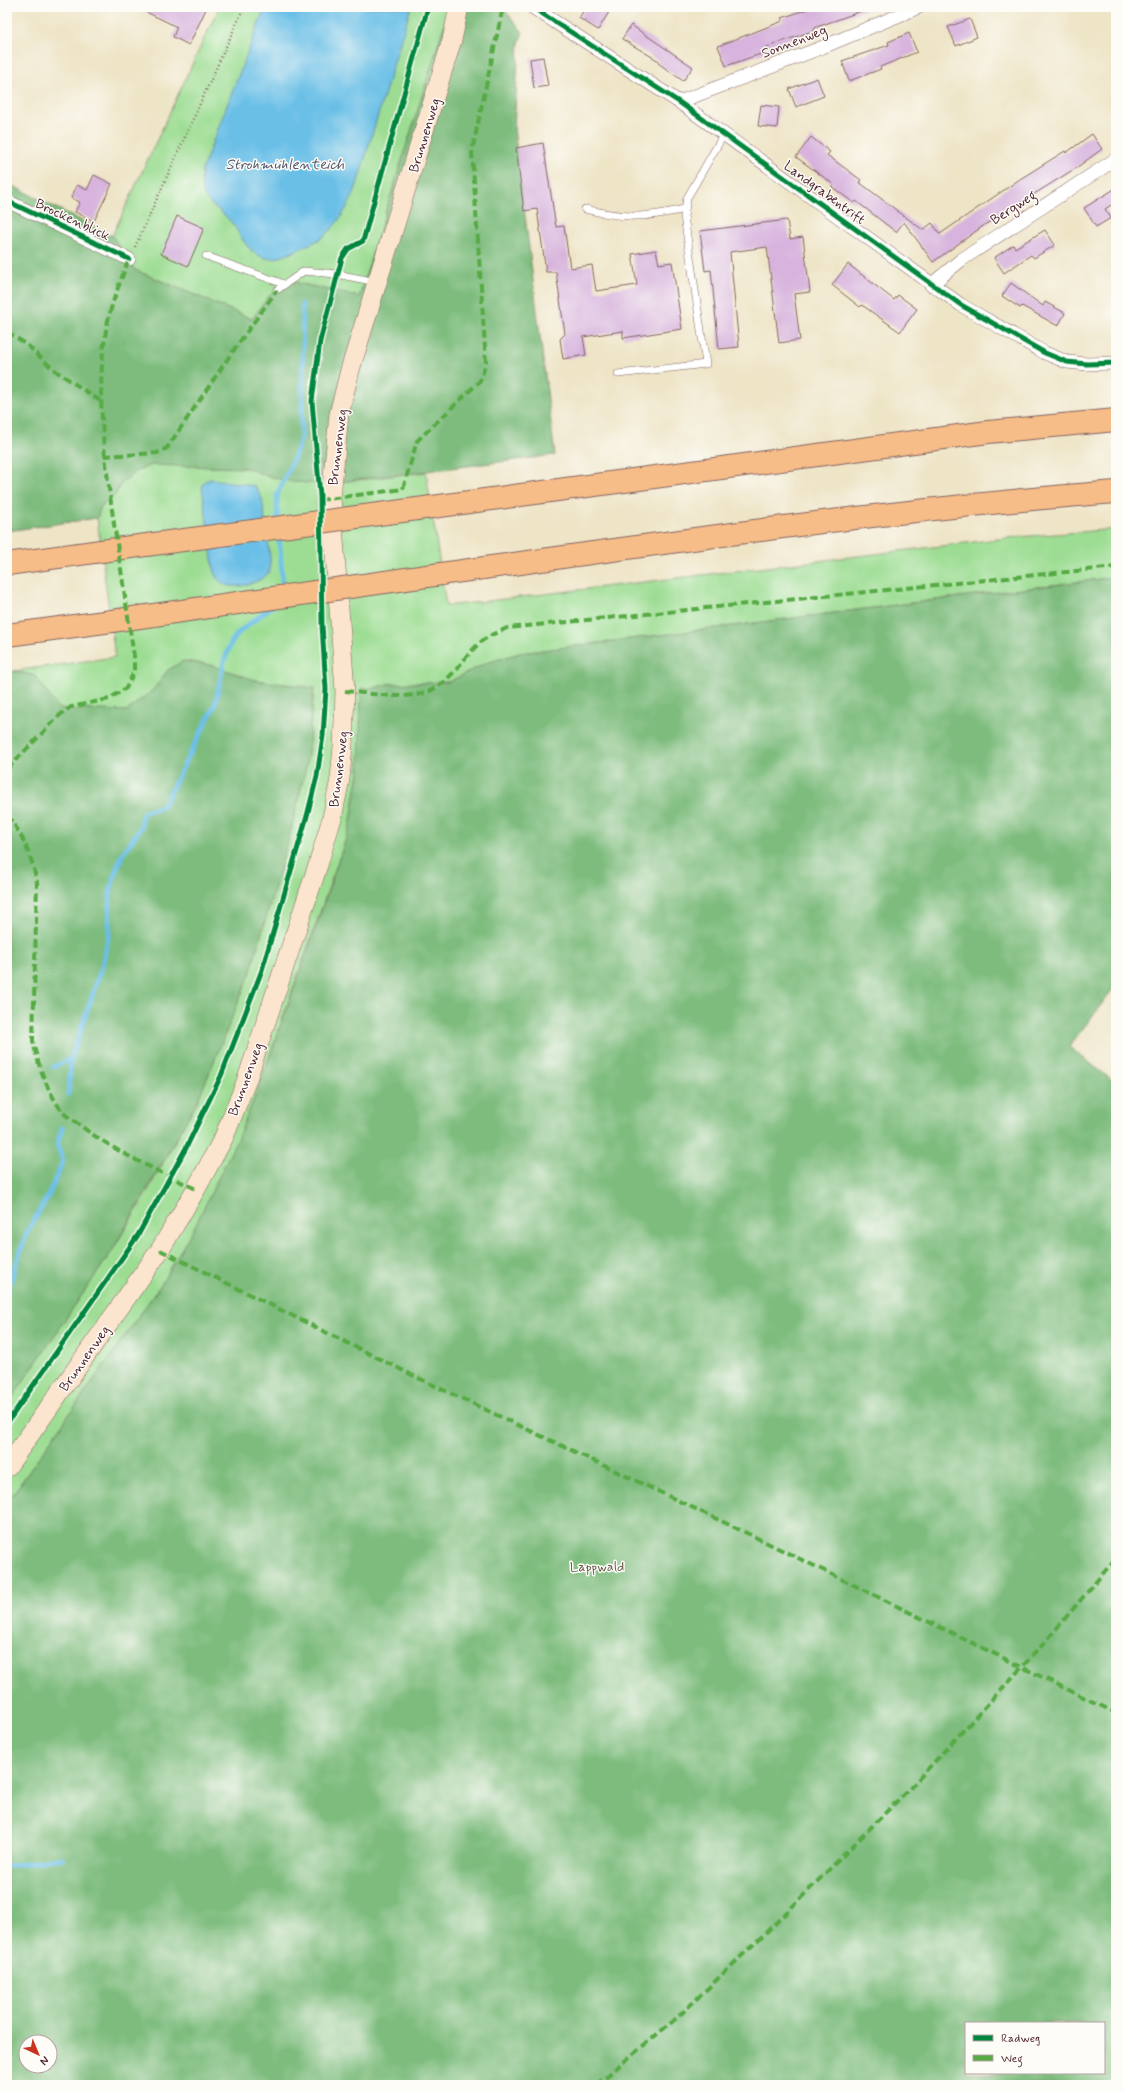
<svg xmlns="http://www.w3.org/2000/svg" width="1123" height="2092" viewBox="0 0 1123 2092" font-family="Mynerve,sans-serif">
  <rect width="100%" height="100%" fill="#fdfcf7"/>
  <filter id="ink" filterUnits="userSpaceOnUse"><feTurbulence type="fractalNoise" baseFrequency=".025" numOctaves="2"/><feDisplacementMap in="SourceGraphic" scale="8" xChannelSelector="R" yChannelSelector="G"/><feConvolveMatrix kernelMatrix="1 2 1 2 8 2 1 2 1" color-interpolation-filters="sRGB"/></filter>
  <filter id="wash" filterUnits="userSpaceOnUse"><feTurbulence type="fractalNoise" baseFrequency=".012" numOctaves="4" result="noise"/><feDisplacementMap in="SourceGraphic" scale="16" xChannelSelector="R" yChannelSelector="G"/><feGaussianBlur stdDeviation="0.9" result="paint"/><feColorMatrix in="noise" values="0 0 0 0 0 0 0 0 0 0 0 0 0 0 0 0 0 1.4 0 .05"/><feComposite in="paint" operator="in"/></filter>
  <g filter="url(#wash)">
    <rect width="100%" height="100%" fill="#eee4c6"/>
    <g fill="#9cdd93" stroke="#737e5f">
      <path d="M219 7H450L359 297 285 280 269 296 252 319 135 270 112 236Z"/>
      <path d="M151 465 248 468 267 476 323 484 426 472 446 606 1007 538 1116 529V577L520 653 486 663 449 682 387 684 374 688H362L359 771 350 827 255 1097 236 1142 196 1224 162 1283 7 1503V1405L112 1251 142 1201 198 1100 250 974 289 838 307 763 314 688 255 680 210 665 184 661 168 670 154 689 127 711 58 709 35 676 14 671 115 657 97 518 101 506 115 495 122 482 138 470Z"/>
    </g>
    <g fill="#7dbc7d" stroke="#646e54" fill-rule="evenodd">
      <path d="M450 7H502L523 32 519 43 514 128 555 455 323 484 293 482 267 476 248 468 151 465 138 470 122 482 115 495 101 506 97 518 7 531V183L112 236 135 270 252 319 269 296 285 280 359 297Z"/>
      <path d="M1116 577V985L1069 1047 1116 1083V2085H7V1503L162 1283 196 1224 236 1142 255 1097 304 961 350 827 359 771 361 688H374L387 684 449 682 486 663 520 653ZM966 2023H1104V2073H966ZM26 2042H50V2066H26Z"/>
      <path d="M183 661 210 665 255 680 314 688 307 763 289 838 250 974 198 1100 112 1251 7 1405V672L14 671 35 676 59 709 127 711 154 689 168 670Z"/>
    </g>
    <g fill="#6abfe7" stroke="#5a6f89">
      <path d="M265 7H411L354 194C346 210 335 229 320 239 312 244 302 247 295 251 284 256 272 262 260 256 245 249 241 234 231 222 212 200 198 205 202 170Z"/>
      <path d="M211 479 255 486 262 499 270 557V571C261 584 228 594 217 578 215 575 215 569 213 566L202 486 205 481Z"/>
    </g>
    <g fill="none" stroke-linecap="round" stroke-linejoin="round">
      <g stroke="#6abfe7" stroke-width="5">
        <path d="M278 523 277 495 294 458 301 438 303 362 302 304"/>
        <path d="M279 533 283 591"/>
        <path d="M53 1067 71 1059"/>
        <path d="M68 1094 71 1059 102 966 109 934 110 893 115 873 122 855 141 827V819L144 812 159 808 164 804 215 705 224 661 230 645 238 633 272 606"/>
        <path d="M7 1291 27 1232 48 1196 63 1161 57 1144 62 1128"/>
        <path d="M7 1866 63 1858"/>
      </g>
    </g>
    <g id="blocks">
      <g fill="#d7b3dd">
        <path d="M136 7H207L189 45 173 37 177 27Z"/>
        <path d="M586 7H612L598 30 579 18Z"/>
        <path d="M813 7H866L867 9 814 28 815 30 767 47 769 51 726 66 718 46 783 21 782 18Z"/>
        <path d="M970 19 977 37 956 46 948 27Z"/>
        <path d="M631 25 693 67 683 81 658 63 659 61 622 39Z"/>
        <path d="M909 33 917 52 880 67 881 69 849 81 842 61 889 45 888 42Z"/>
        <path d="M543 57 548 86 534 88 530 59Z"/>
        <path d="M817 78 824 96 796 107 789 89Z"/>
        <path d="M761 105 779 107 777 128 758 126Z"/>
        <path d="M1092 134 1102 149 1076 168 986 224 933 262 904 222 896 232 856 201 854 203 832 187 833 184 796 157 811 137 830 152 827 155 861 180 859 182 923 230 932 223 940 234 1020 179 1065 151 1066 153Z"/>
        <path d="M543 143 556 227 564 226 570 268 592 265 596 291 637 285 632 254 656 250 659 264 672 262 682 329 623 338V331L583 337 586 355 563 359 560 339 565 334 556 272H546L537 209 524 211 516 148Z"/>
        <path d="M94 175 112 184 94 221 75 212 80 202 71 198 77 185 87 190Z"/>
        <path d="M1116 188V202L1105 209 1111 218 1096 227 1084 208Z"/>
        <path d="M177 216 204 228 188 266 161 254Z"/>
        <path d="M787 220 790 239 803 237 810 292 794 294 800 340 779 343 767 247 730 252 739 347 719 349 711 270 705 271 700 231Z"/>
        <path d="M1045 230 1055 245 1034 258 1031 255 1004 273 994 258 1013 245 1015 248Z"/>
        <path d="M848 264 894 300 898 295 917 309 900 332 862 305 860 307 832 285Z"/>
        <path d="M1011 283 1043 306 1045 302 1065 313 1058 326 1022 306 1020 308 1002 296Z"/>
      </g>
    </g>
  </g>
  <g filter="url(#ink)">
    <use href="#blocks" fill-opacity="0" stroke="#836461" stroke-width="1"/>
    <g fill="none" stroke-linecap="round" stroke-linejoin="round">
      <defs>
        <g id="lane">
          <path d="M585 209C626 219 644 218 685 209"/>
          <path d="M206 256 284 284"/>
          <path d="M277 290 304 271 336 274 377 282"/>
          <path d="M618 374 706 364 684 216 687 198 724 134"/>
        </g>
        <g id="street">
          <path d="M532 7 679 102 961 305 1045 353 1067 362 1087 364 1116 363"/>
          <path d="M679 102 818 49 919 7"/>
          <path d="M7 201 129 259"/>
          <path d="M931 285 961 260 1116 159"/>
        </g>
        <path id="secondary" d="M7 1467 160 1250 196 1189 224 1137 246 1082 318 865 332 818 340 779 343 746 345 691 331 498 339 414 350 370 452 40 459 7"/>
        <g id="highway">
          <path d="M432 507 988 432 1116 420"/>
          <path d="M7 564 101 551"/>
          <path d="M441 574C666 543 890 509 1116 492"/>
          <path d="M7 635 112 621"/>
        </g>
      </defs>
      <use href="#lane" stroke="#836461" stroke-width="8"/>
      <use href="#street" stroke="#836461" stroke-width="14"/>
      <use href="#secondary" stroke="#836461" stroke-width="20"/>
      <use href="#highway" stroke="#836461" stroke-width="24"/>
      <path stroke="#836461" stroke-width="2.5" stroke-dasharray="1 3" stroke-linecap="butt" d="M135 247 244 7"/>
      <use href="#lane" stroke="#fff" stroke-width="7"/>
      <use href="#street" stroke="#fff" stroke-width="13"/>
      <use href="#secondary" stroke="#fce5cf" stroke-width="19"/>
      <use href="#highway" stroke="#f7bd88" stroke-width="22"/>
      <defs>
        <g id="highway-bridge">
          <path d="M101 551 432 507"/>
          <path d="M112 621 441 574"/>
        </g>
      </defs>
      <use href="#highway-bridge" stroke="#836461" stroke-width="24" stroke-linecap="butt"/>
      <use href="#highway-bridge" stroke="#f7bd88" stroke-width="22"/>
      <g stroke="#57aa44" stroke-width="4" stroke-dasharray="8 4" stroke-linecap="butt">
        <path d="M7 332 26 344 53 369 102 402"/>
        <path d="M104 456 157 453 167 448 233 351 277 290"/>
        <path d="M320 500 403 489 417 441 480 381 486 363 472 151 503 7"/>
        <path d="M345 691C367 693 399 699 421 694 450 687 462 657 482 641 489 635 499 632 507 628L1116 567"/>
        <path d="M7 769 60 715 71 707 109 699 126 688 134 672V656C127 612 121 568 114 524 105 461 95 395 106 331 110 306 120 282 129 259"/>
        <path d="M7 815C23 834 32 858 37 882L33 1041C38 1065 47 1091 62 1111 66 1117 75 1121 81 1126 117 1153 156 1170 196 1189"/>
        <path d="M160 1250 412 1375 753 1536 1116 1713"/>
        <path d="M596 2085 679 2016 781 1918 912 1786 1046 1641 1116 1558"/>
      </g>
      <defs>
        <g id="cycleway">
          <path d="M532 7 679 102 961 305 1045 353 1067 362 1087 364 1116 363"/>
          <path d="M7 201 129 259"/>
          <path d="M7 1423 138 1235 186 1148 221 1076 262 970 307 816 317 776 323 736 326 689 322 625 320 496 312 401 320 341 342 258 348 249 363 241 428 7"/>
        </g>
      </defs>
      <use href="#cycleway" stroke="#fdfcf7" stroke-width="8"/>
      <use href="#cycleway" stroke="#00873e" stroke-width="5"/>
    </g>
  </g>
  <g text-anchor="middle" stroke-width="3" stroke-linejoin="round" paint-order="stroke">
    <g font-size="14" fill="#4a1f2b" stroke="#fdfcf7">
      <text transform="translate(794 41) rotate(-21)" y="5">Sonnenweg</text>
      <text transform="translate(424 135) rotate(-73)" y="5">Brunnenweg</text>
      <text transform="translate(825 192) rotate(36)" y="5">Landgrabentrift</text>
      <text transform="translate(1013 207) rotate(-33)" y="5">Bergweg</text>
      <text transform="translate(73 219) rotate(25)" y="5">Brockenblick</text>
      <text transform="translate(337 447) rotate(-83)" y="5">Brunnenweg</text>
      <text transform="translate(338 769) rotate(-83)" y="5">Brunnenweg</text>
      <text transform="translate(245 1079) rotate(-70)" y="5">Brunnenweg</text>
      <text transform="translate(84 1358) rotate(-55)" y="5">Brunnenweg</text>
    </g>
    <g font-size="14" fill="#63584a" stroke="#fdfcf7">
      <text x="597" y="1571">Lappwald</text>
    </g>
    <g font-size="15" font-style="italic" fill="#55576d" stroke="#fdfcf7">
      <text x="285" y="169">Strohmühlenteich</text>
    </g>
  </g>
  <rect width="1123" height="2092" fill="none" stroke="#fdfcf7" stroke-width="24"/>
  <rect x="965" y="2022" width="140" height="52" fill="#fdfcf7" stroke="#b5a4a5"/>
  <rect x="973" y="2035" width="20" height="6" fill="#00873e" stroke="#b5a4a5"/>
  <text x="1001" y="2042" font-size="12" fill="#4a1f2b">Radweg</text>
  <rect x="973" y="2055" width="20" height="6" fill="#57aa44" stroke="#b5a4a5"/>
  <text x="1001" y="2062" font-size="12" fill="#4a1f2b">Weg</text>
  <g transform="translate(38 2054) rotate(136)"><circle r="19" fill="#fdfcf7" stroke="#b5a4a5"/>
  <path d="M0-3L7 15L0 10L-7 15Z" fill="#c8321e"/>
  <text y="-6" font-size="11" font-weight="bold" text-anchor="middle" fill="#4a1f2b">N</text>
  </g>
</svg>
